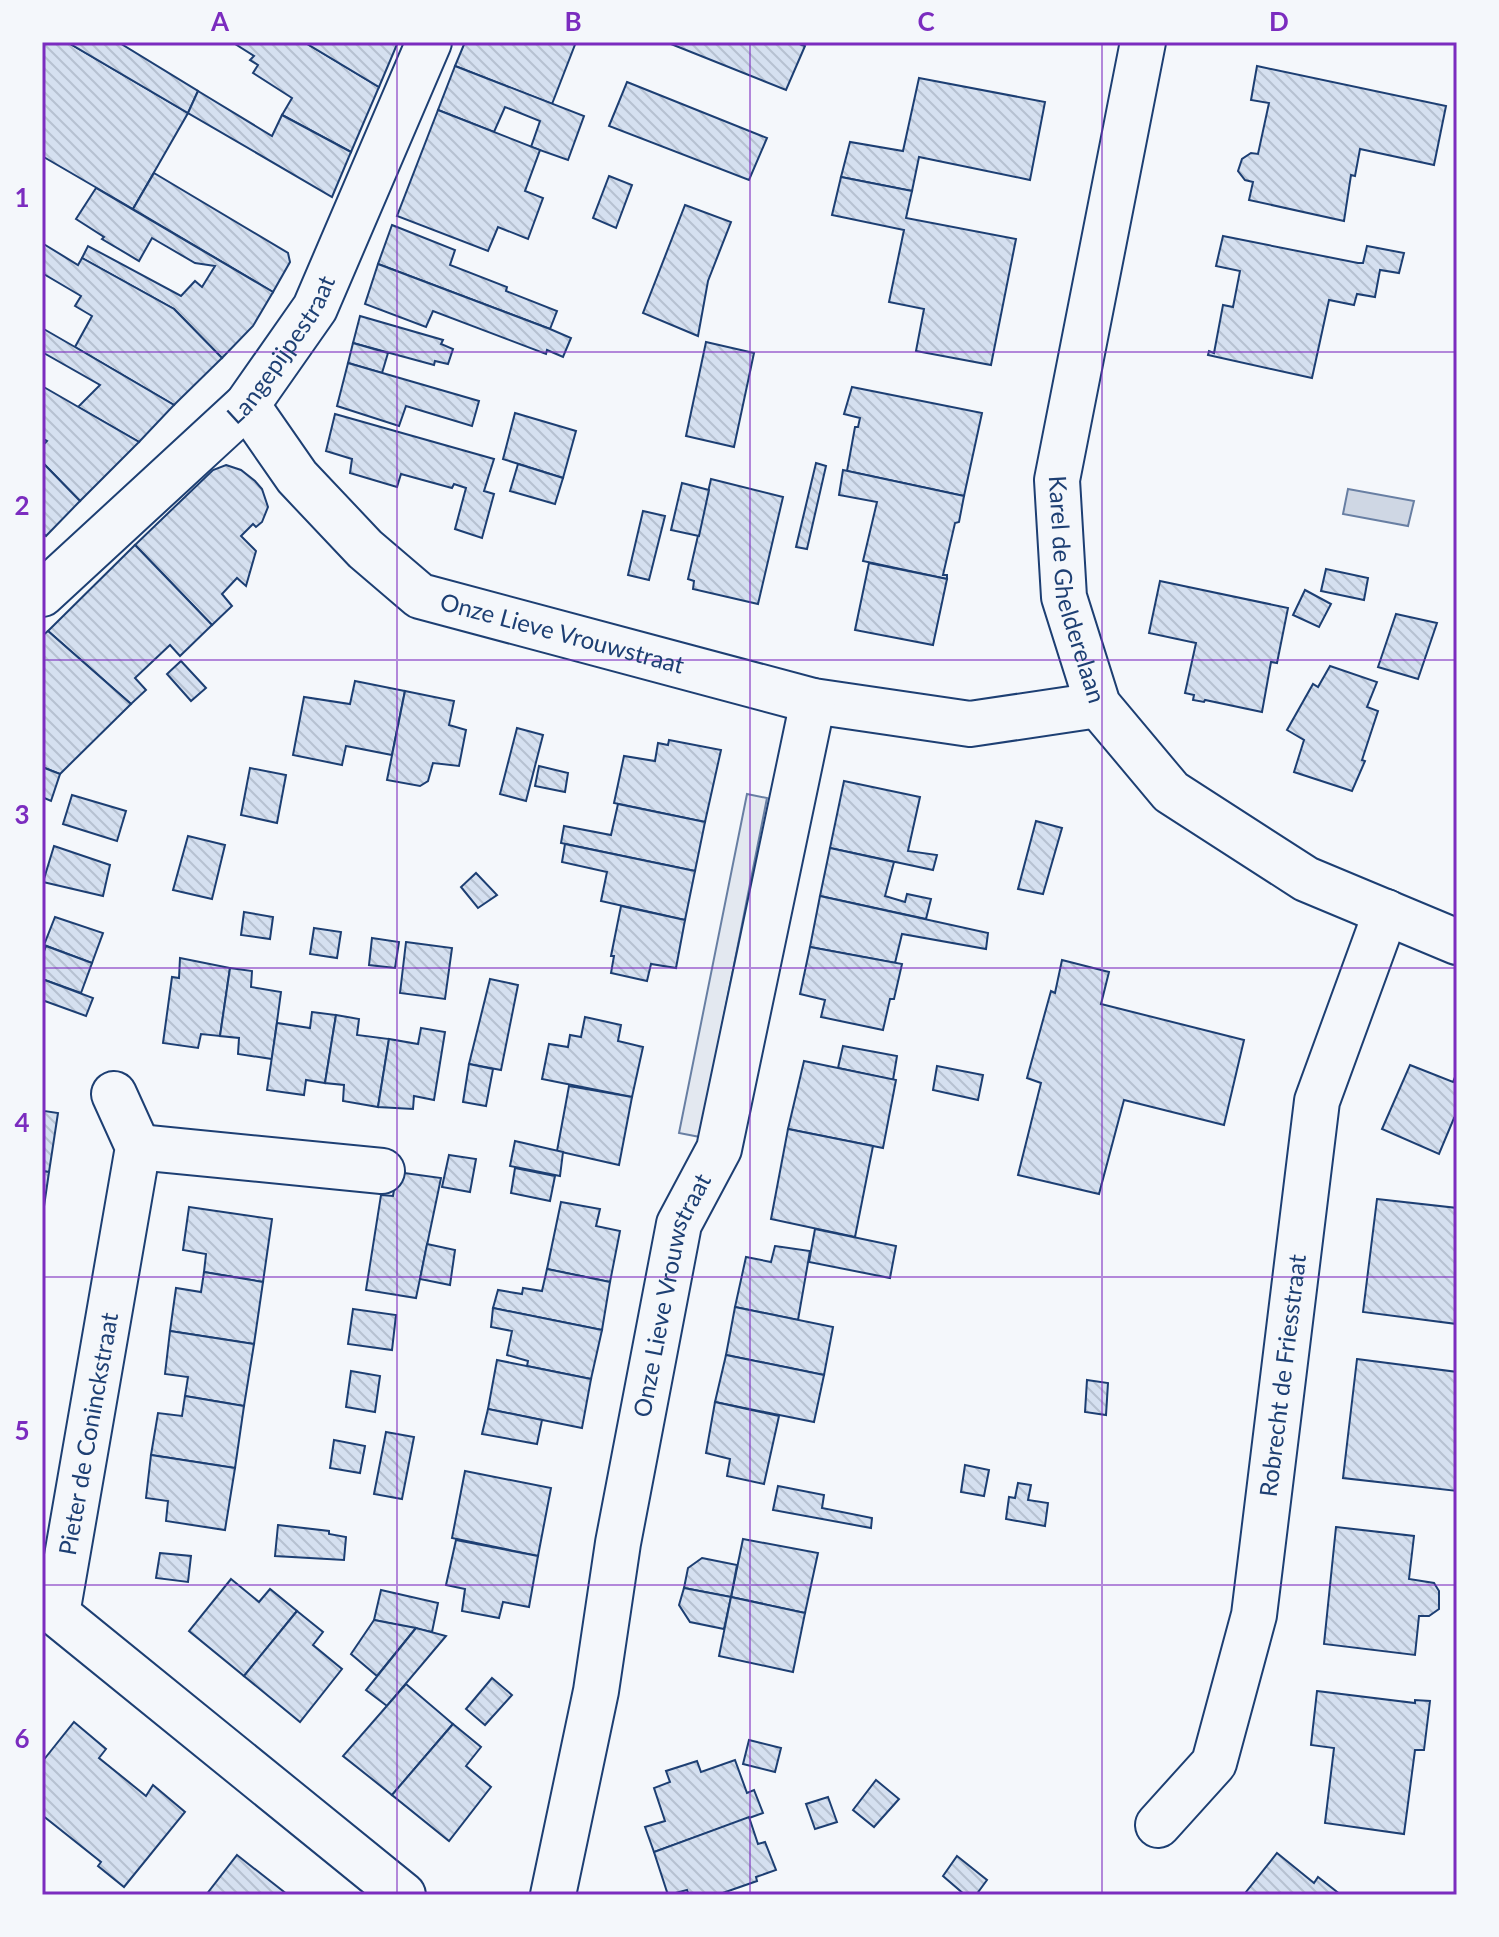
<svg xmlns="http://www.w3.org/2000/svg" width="1499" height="1937" viewBox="0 0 1499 1937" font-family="Lato,sans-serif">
  <defs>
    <pattern id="building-back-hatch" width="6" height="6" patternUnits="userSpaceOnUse" patternTransform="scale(2)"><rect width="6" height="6" fill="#d5e0f0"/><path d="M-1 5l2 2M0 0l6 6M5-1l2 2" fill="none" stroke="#b6c1d1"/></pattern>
  </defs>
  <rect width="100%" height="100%" fill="#f4f7fb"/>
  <path fill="#e3e8f0" stroke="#687fa3" stroke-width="2" d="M747 794 767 798 700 1137 679 1133Z"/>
  <path fill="#cfd7e4" stroke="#687fa3" stroke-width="2" d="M1348 489 1414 501 1408 526 1343 514Z"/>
  <g fill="url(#building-back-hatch)" stroke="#1d3f73" stroke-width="2">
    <path d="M42 42H67L188 113 133 209 42 156Z"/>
    <path d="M67 42H118L198 91 188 113Z"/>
    <path d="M232 42H304L379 87 351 152 282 115 292 98 253 73 258 65 250 60 254 56Z"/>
    <path d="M304 42H398L379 87Z"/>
    <path d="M465 42H576L552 104 455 66Z"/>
    <path d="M666 42H794L805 46 786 90Z"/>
    <path d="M455 66 584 116 568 160 531 147 540 121 505 107 494 132 438 110Z"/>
    <path d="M1257 66 1446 106 1434 165 1360 149 1355 176 1351 175 1344 221 1249 200 1253 182 1245 180 1238 171 1242 159 1251 153 1258 154 1269 103 1251 100Z"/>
    <path d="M919 78 1045 102 1030 180 919 157 912 191 841 177 850 142 903 151Z"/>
    <path d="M627 82 767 138 749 180 609 126Z"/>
    <path d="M198 91 272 136 282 115 351 152 332 197 188 113Z"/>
    <path d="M438 110 540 150 525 191 543 198 528 239 498 227 488 251 397 216Z"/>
    <path d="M154 173 288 253 290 262 273 292 133 209Z"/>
    <path d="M609 176 632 185 616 228 593 218Z"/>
    <path d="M841 177 912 191 906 218 1016 239 991 365 916 351 924 309 889 302 904 230 832 215Z"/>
    <path d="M96 188 273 292 253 326 222 358 174 309 82 258 88 246 181 296 195 281 202 287 215 266 195 263 152 238 139 261 102 239 104 237 76 219Z"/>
    <path d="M685 205 731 222 708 281 698 336 643 313Z"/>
    <path d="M392 225 455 250 450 265 507 287 506 291 557 311 550 329 378 264Z"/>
    <path d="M1223 236 1358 263H1363L1367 246 1404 253 1399 273 1380 270 1375 297 1357 294 1354 305 1329 300 1312 378 1208 355 1209 351 1214 353 1223 305 1233 307 1240 271 1216 266Z"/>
    <path d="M42 243 78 265 82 258 174 309 222 358 174 405 75 347 92 316 75 306 81 296 42 273Z"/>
    <path d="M378 264 550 329 571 338 563 357 547 350 546 354 433 311 426 327 365 304Z"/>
    <path d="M360 316 443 340 441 344 453 349 448 364 435 361 434 365 353 343Z"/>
    <path d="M42 328 75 347 174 405 139 442 78 407 100 385 42 352Z"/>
    <path d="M706 342 754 353 734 447 686 436Z"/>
    <path d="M353 343 388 353 382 373 348 363Z"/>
    <path d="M348 363 479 401 472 426 406 406 399 426 337 406Z"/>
    <path d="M42 386 139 442 80 501 42 462V446L47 441 42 438Z"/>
    <path d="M852 387 982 413 964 496 847 471 855 427H858L860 418 844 414Z"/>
    <path d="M515 413 576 431 563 478 503 459Z"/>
    <path d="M335 414 494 459 484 491 494 494 482 538 455 529 466 488 454 484 452 488 401 474 397 487 350 473 352 459 326 451Z"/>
    <path d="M42 462 80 501 46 536 42 532Z"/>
    <path d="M816 463 826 466 807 549 796 547Z"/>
    <path d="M518 464 563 478 555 504 510 491Z"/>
    <path d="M226 465 241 470 255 481 262 489 268 507 262 522 256 527 253 524 241 536 256 551 246 586 237 578 222 594 232 606 212 625 135 545 213 470Z"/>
    <path d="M843 470 964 496 959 522 955 523 943 575H947V579L863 561 877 502 839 495Z"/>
    <path d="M711 479 783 497 758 604 693 589 694 581 688 579Z"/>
    <path d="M682 483 709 490 699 536 671 530Z"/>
    <path d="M643 511 665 516 649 580 628 575Z"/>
    <path d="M135 545 212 625 180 656 170 645 135 678 146 690 131 704 48 631Z"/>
    <path d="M869 563 947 579 933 645 855 630Z"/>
    <path d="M1326 569 1368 578 1364 600 1321 591Z"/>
    <path d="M1160 581 1288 608 1277 663 1271 662 1262 712 1205 700 1204 702 1193 700 1194 695 1185 693 1196 643 1149 633Z"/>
    <path d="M1305 590 1331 604 1319 627 1293 615Z"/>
    <path d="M1396 614 1437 623 1418 679 1378 667Z"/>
    <path d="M48 631 131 704 60 774 42 767V636Z"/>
    <path d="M181 661 206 688 191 701 167 674Z"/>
    <path d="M1330 666 1377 682 1367 707 1378 711 1362 760 1365 761 1352 791 1294 772 1304 740 1287 730 1313 684 1318 687Z"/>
    <path d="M355 681 405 691 392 755 346 746 342 765 293 755 304 697 350 704Z"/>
    <path d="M405 691 454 701 449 725 466 730 459 766 433 763 428 781 420 786 387 780Z"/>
    <path d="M517 728 543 735 526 801 500 794Z"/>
    <path d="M669 740 721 750 705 822 614 803 624 756 655 761 658 743 668 745Z"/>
    <path d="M539 766 568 773 565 792 535 786Z"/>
    <path d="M42 767 60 774 51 801 42 797Z"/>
    <path d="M250 768 286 775 277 823 241 815Z"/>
    <path d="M844 781 920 797 908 851 937 855 933 870 830 848Z"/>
    <path d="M72 795 126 811 117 841 63 824Z"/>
    <path d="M618 804 705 822 695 871 561 843 564 826 611 835Z"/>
    <path d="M1036 821 1062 828 1043 894 1018 889Z"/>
    <path d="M188 836 225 845 212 899 173 890Z"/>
    <path d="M565 844 695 871 685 920 601 901 607 872 562 862Z"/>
    <path d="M54 846 110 865 103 896 43 882Z"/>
    <path d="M830 848 894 862 885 896 905 902 907 894 931 899 926 919 820 896Z"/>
    <path d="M476 873 497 895 478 908 461 887Z"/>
    <path d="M820 896 988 933 986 949 902 934 895 963 810 947Z"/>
    <path d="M621 906 685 920 676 968 651 964 647 981 611 973 614 956H611Z"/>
    <path d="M244 912 273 917 270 939 241 935Z"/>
    <path d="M55 917 103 933 92 963 44 945Z"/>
    <path d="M314 928 341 932 337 958 310 954Z"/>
    <path d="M372 938 399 942 395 968 369 965Z"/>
    <path d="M406 942 452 948 445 999 400 993Z"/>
    <path d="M46 946 92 963 81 993 42 979V957Z"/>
    <path d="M810 947 902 964 894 999H890L883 1030 821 1017 825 1000 800 994Z"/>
    <path d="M180 958 230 968 220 1036 201 1034 198 1048 163 1043 172 977 179 978Z"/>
    <path d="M1062 960 1109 972 1101 1004 1244 1040 1224 1125 1124 1100 1099 1194 1018 1175 1041 1083 1027 1078 1051 991 1055 993Z"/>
    <path d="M230 968 252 971 251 987 281 992 272 1059 238 1054 239 1038 220 1036Z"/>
    <path d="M42 979 93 998 86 1016 42 1000Z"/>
    <path d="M490 979 518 985 501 1070 469 1064Z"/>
    <path d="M312 1012 336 1015 325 1083 306 1080 304 1095 267 1090 277 1023 310 1028Z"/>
    <path d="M336 1015 359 1019 357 1035 389 1039 378 1107 343 1101 344 1085 325 1083Z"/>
    <path d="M585 1017 621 1025 618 1041 643 1047 632 1097 542 1079 549 1044 568 1047 570 1035 581 1037Z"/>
    <path d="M421 1028 445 1032 434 1100 414 1096 413 1109 378 1107 389 1039 418 1044Z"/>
    <path d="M843 1046 897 1056 893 1080 838 1068Z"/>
    <path d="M804 1061 896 1080 883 1148 788 1129Z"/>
    <path d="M469 1064 493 1069 486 1106 463 1102Z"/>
    <path d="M1410 1065 1453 1082 1457 1072V1119L1454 1118 1439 1154 1382 1129Z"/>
    <path d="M937 1066 983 1075 978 1100 933 1090Z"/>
    <path d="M569 1086 632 1097 619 1165 557 1151Z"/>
    <path d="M42 1099 44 1100V1111L58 1113 49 1172 42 1171Z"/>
    <path d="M788 1129 873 1146 855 1237 771 1219Z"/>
    <path d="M515 1141 563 1152 560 1176 510 1166Z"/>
    <path d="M449 1155 476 1159 470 1192 442 1187Z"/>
    <path d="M515 1168 555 1176 550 1201 511 1193Z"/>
    <path d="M42 1171 49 1172 42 1220Z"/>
    <path d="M397 1172 441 1178 416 1298 366 1290 381 1195 393 1196Z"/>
    <path d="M1377 1199 1457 1208V1324L1363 1312Z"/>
    <path d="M561 1202 600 1209 596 1226 620 1231 610 1282 547 1269Z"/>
    <path d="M189 1207 272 1219 263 1282 204 1272 206 1254 183 1250Z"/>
    <path d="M815 1229 896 1246 890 1278 809 1262Z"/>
    <path d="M427 1244 455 1250 450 1285 420 1279Z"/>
    <path d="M775 1246 810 1251 798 1320 735 1307 746 1257 771 1262Z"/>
    <path d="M547 1269 610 1282 602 1330 493 1308 498 1290 522 1294 523 1288 542 1291Z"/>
    <path d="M204 1272 263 1282 254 1344 170 1331 176 1288 201 1292Z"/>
    <path d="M735 1307 833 1327 824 1375 726 1355Z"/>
    <path d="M493 1308 602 1330 591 1379 527 1366 528 1361 507 1355 512 1331 491 1327Z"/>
    <path d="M353 1309 396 1315 392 1350 348 1344Z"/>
    <path d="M170 1331 254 1344 244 1406 185 1396 188 1377 165 1374Z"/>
    <path d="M726 1355 824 1375 814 1422 715 1402Z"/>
    <path d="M1357 1359 1457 1372V1491L1343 1478Z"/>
    <path d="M497 1360 591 1379 582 1428 488 1409Z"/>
    <path d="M351 1371 380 1376 375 1412 346 1407Z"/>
    <path d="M1087 1380 1108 1383 1106 1415 1085 1412Z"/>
    <path d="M185 1396 244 1406 235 1468 151 1455 158 1413 182 1416Z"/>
    <path d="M715 1402 779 1416 764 1484 727 1476 730 1459 706 1453Z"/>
    <path d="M488 1409 542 1420 537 1444 482 1434Z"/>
    <path d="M386 1432 414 1437 402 1499 374 1494Z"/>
    <path d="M334 1440 365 1446 360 1473 330 1468Z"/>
    <path d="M151 1455 235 1468 225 1530 166 1521 168 1501 146 1498Z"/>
    <path d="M965 1465 989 1470 984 1496 961 1492Z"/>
    <path d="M465 1471 551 1488 538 1556 452 1538Z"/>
    <path d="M1018 1483 1031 1485 1028 1500 1048 1503 1045 1526 1006 1519 1009 1497 1015 1498Z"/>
    <path d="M778 1486 824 1495 822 1508 872 1518 871 1528 773 1510Z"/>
    <path d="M278 1525 329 1531V1534L346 1537 344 1560 275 1556Z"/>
    <path d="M1336 1527 1414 1536 1409 1579 1434 1583 1439 1591V1609L1429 1616H1419L1415 1655 1324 1644Z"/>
    <path d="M743 1539 818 1553 805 1613 731 1597Z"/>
    <path d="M456 1540 538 1556 529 1607 503 1602 499 1618 462 1611 465 1589 446 1585Z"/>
    <path d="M160 1553 191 1556 188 1582 156 1578Z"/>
    <path d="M702 1558 737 1565 731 1597 684 1588 688 1568Z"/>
    <path d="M231 1579 259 1602 270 1589 297 1611 244 1676 189 1631Z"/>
    <path d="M684 1588 731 1597 724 1629 690 1622 679 1605Z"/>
    <path d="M381 1590 438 1603 432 1632 374 1620Z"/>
    <path d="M731 1597 805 1613 793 1672 719 1656Z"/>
    <path d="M297 1611 323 1632 313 1645 342 1669 300 1722 244 1676Z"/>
    <path d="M374 1620 416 1628 377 1676 351 1654Z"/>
    <path d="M416 1628 446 1636 387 1706 366 1690Z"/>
    <path d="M492 1678 512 1695 485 1725 466 1709Z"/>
    <path d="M406 1684 453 1724 392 1795 343 1756Z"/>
    <path d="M1317 1691 1415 1703V1700L1430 1701 1424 1750H1415L1404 1834 1325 1823 1334 1748 1311 1745Z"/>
    <path d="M74 1722 106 1749 99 1758 146 1796 153 1785 185 1812 124 1887 98 1866 101 1862 42 1815V1762Z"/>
    <path d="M453 1724 481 1747 466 1766 491 1787 449 1841 392 1795Z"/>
    <path d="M749 1740 781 1748 775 1772 743 1764Z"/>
    <path d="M735 1760 747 1793 754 1790 763 1813 654 1852 645 1827 665 1821 654 1788 670 1782 666 1771 697 1761 701 1772Z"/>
    <path d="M876 1780 899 1799 874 1827 853 1810Z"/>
    <path d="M828 1797 837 1822 815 1829 806 1804Z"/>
    <path d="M749 1817 758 1844 765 1842 776 1870 756 1877 757 1881 717 1895H689L687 1890 668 1895 654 1852Z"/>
    <path d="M1277 1853 1314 1883 1318 1877 1341 1895H1250L1246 1892Z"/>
    <path d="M237 1855 288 1895H206Z"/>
    <path d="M957 1856 987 1880 976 1895H965L943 1876Z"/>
  </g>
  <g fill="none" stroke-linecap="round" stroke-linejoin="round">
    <defs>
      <g id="minor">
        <path id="s1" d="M1143 42 1057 480 1064 597 1098 705 1171 792 1306 879 1457 942"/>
        <path id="s2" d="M247 405 297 477 365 549 420 596 813 701 970 724 1098 705"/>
        <path id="s3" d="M42 594 247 405 315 308 429 42"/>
        <path d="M114 1094 138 1147 57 1614 403 1895"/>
        <path d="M138 1147 382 1171"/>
        <path id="s4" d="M1158 1825 1214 1763 1254 1615 1317 1101 1386 912"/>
        <path id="s5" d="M553 1895 596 1691 618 1543 679 1224 719 1149 813 701"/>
      </g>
    </defs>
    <use href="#minor" stroke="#1d3f73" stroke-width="48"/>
    <use href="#minor" stroke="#f4f7fb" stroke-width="44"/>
  </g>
  <path fill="none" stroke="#7b2cbf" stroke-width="2" stroke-opacity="0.55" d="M397 42V1895M750 42V1895M1102 42V1895M42 352H1457M42 660H1457M42 968H1457M42 1277H1457M42 1585H1457"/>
  <g text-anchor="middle" stroke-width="6" stroke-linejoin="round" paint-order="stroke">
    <g font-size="24" fill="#1d3f73" stroke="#f4f7fb">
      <text dy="8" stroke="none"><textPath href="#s3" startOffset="344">Langepijpestraat</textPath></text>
      <text dy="8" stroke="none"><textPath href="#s1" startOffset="558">Karel de Ghelderelaan</textPath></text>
      <text dy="8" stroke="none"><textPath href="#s2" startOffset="406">Onze Lieve Vrouwstraat</textPath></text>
      <text dy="8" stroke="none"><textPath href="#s5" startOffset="612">Onze Lieve Vrouwstraat</textPath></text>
      <text dy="8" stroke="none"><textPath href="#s4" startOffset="478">Robrecht de Friesstraat</textPath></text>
      <text transform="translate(89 1434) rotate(-80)" y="8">Pieter de Coninckstraat</text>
    </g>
  </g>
  <rect width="1499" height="1937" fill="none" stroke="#f4f7fb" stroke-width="88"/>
  <rect x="44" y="44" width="1411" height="1849" fill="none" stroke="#7b2cbf" stroke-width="3"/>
  <g font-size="26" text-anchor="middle" font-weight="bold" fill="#7b2cbf">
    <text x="220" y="31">A</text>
    <text x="573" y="31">B</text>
    <text x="926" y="31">C</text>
    <text x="1279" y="31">D</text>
    <text x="22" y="207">1</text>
    <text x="22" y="515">2</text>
    <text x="22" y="824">3</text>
    <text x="22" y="1132">4</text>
    <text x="22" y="1440">5</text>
    <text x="22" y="1748">6</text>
  </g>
</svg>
